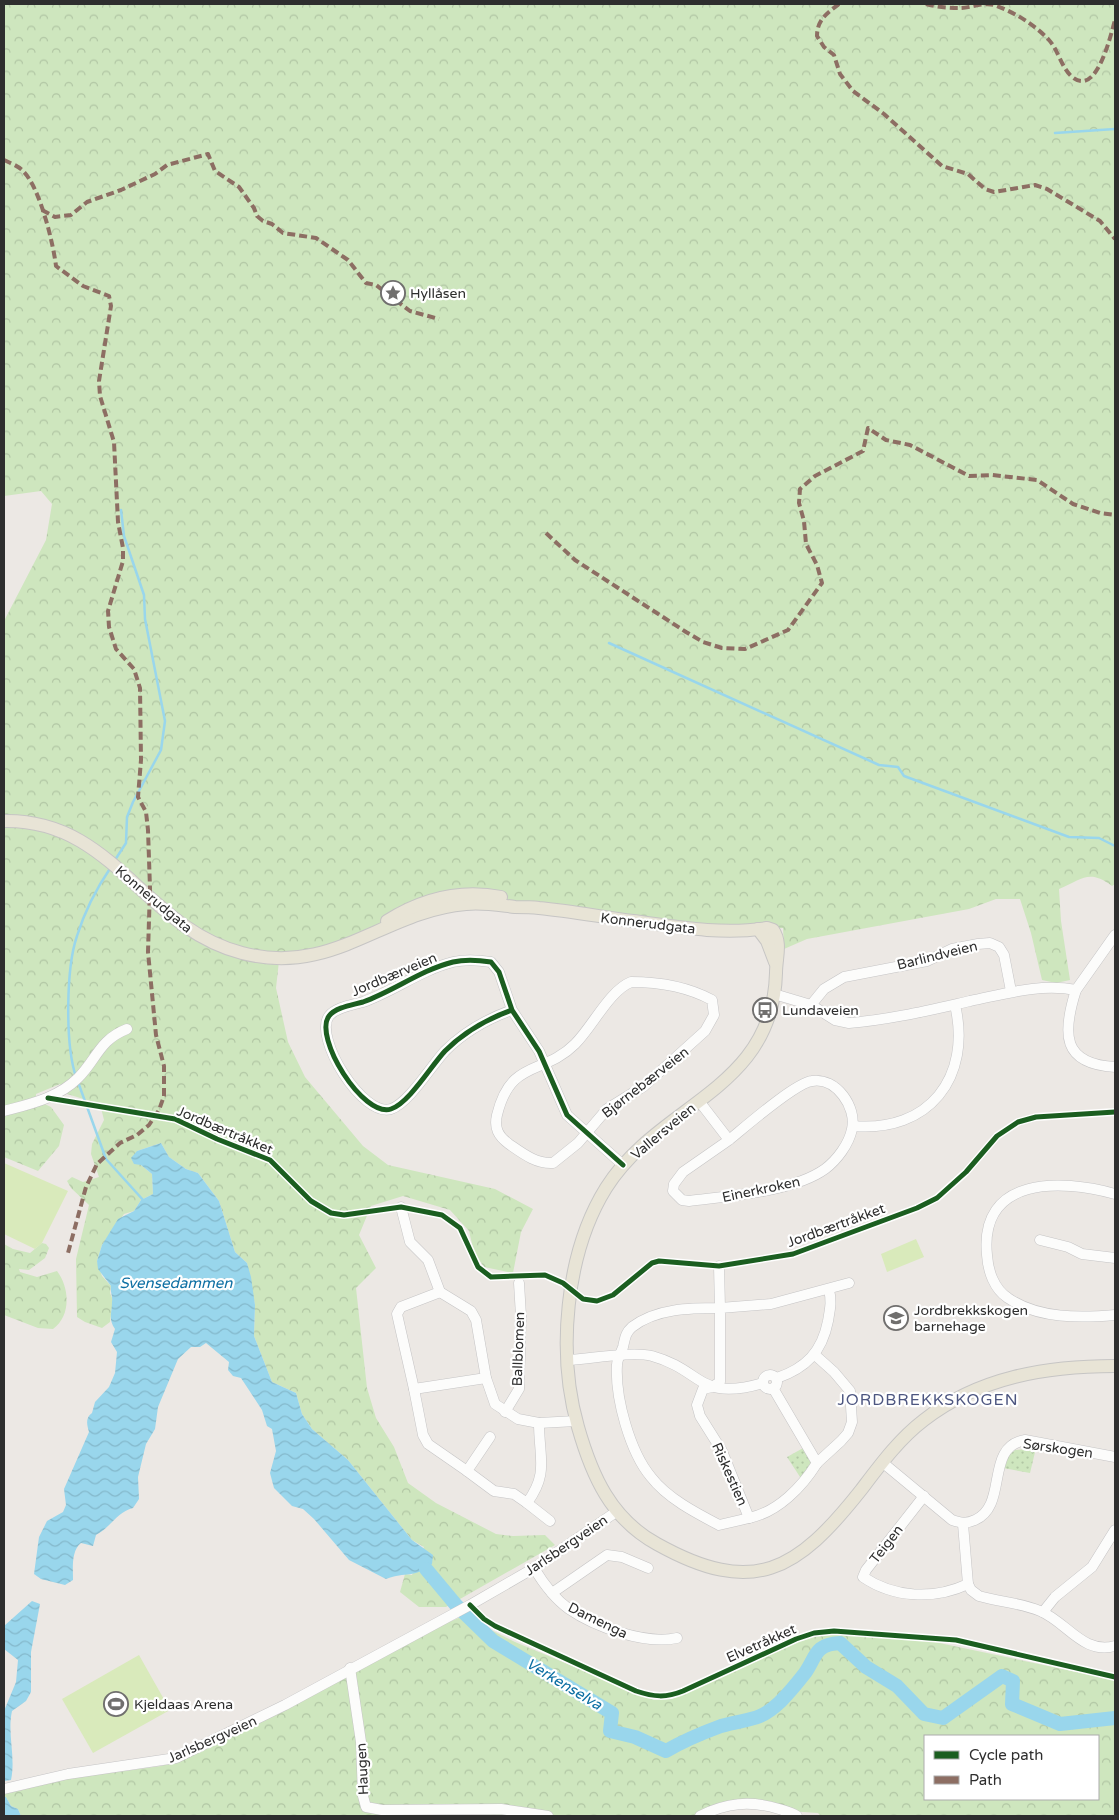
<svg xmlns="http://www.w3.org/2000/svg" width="1119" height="1820" viewBox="0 0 1119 1820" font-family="'Varela Round',sans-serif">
  <defs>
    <pattern id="forest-crowns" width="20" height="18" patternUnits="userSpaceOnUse" patternTransform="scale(1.25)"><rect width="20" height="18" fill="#cee6be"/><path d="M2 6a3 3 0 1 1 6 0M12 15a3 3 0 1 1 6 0" fill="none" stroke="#b1c6a4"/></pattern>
    <pattern id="park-dots" width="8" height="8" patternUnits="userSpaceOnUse" patternTransform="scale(1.25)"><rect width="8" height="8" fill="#cee6be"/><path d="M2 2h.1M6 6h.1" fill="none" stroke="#b1c6a4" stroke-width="1.8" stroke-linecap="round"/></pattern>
    <pattern id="water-waves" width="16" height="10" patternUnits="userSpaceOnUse" patternTransform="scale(1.25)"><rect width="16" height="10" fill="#99d6ec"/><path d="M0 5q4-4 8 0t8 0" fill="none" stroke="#84b8cb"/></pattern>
  </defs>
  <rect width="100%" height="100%" fill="#ece8e4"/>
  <g fill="url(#forest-crowns)" fill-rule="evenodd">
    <path d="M4 4H1115V884L1112 886C1089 869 1083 879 1059 889L1061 921 1070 980 1056 983 1042 980 1031 933 1020 899H996L969 909 807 939 784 949 783 928 714 931 489 899 279 961 276 988 288 1042 305 1077 363 1146 388 1165 495 1189 533 1209 521 1232 513 1273 484 1267 474 1252 469 1231 450 1210 403 1196 371 1206 359 1235 376 1268 356 1288 367 1388 376 1418 394 1447 408 1483 436 1503 496 1534 513 1536 545 1535 555 1545 446 1607H419L400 1592 405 1574 412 1575 424 1547 412 1540 348 1460 312 1429 302 1414 296 1393 272 1382 254 1336 255 1305 247 1263 235 1252 219 1201 198 1173 186 1169 169 1157 161 1143 137 1151 141 1165 152 1174 153 1194 141 1200 134 1211 124 1214 102 1245 97 1261 102 1276 111 1286 110 1293 113 1300 110 1322 102 1328 85 1322 77 1317 76 1259 89 1205 71 1188 67 1181 72 1177 83 1182 99 1177 91 1154 92 1144 104 1120 100 1104 67 1094 60 1084 36 1094V1100L51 1107 64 1125 59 1146 38 1171 4 1157V621L46 540 52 504 41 491 4 496Z"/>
    <path d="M42 1243 46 1244 49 1248 45 1258 29 1270 19 1269 20 1272 37 1277 57 1271C70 1288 71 1316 53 1329L38 1328 4 1315V1244L13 1249 30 1253Z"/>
    <path d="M463 1616 515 1642 654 1700 671 1699 695 1689 750 1664 770 1653 789 1646 809 1634 821 1632 854 1631 906 1636 1115 1680V1816H821L818 1813 715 1806 692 1816H555L543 1814 539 1816C490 1816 440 1810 392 1816H21L18 1809 11 1806 6 1797H4V1794L72 1778 161 1766 188 1757 378 1653ZM925 1736H1098V1799H925Z"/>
  </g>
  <g fill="url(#park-dots)">
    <path d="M805 1447 812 1465 802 1480 787 1457Z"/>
    <path d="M1036 1448 1030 1473 1003 1468 1007 1457 1015 1450Z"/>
  </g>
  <g fill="#d9eabb">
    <path d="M4 1163 68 1191 42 1243 35 1249 4 1234Z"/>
    <path d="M916 1239 924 1257 887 1272 881 1254Z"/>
    <path d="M139 1655 170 1710 93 1753 62 1699Z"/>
  </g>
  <g fill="url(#water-waves)">
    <path d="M161 1143 169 1157 186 1169 198 1173 219 1201 235 1252 247 1263 251 1277 255 1305 254 1336 272 1382 296 1393 302 1414 312 1429 348 1460 412 1540 433 1555 432 1564C414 1579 406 1571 386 1579L349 1560 314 1519 303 1509 292 1506 274 1488 270 1473 276 1451 272 1429 267 1426 262 1410 241 1378 233 1376 228 1370 229 1362 206 1343 200 1347H191L178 1359 158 1407 155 1429 146 1444 138 1477 139 1499 133 1508C117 1512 111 1527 96 1535L93 1546 81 1543C71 1551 73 1568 73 1580L65 1585 41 1579 34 1574 39 1537 47 1521 63 1512 66 1505 64 1489 89 1432C87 1425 85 1418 92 1413L95 1402 109 1387 115 1373 117 1352 111 1342 115 1329C108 1319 112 1313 112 1302 113 1296 110 1293 111 1286L98 1269 97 1261 102 1245 118 1219 134 1211 141 1200 153 1194 152 1174 141 1165 134 1164 131 1158 137 1151Z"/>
    <path d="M32 1601 40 1604 31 1652V1692L26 1701 12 1711C7 1734 16 1757 11 1780L4 1781V1711L16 1682 18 1660 4 1649V1626Z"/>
    <path d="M4 1797H6L11 1806 18 1809 21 1816H4Z"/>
  </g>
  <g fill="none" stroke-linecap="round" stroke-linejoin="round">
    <g stroke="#99d6ec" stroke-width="2.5">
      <path d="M1055 133 1115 129"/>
      <path d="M609 643 879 765 898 767 904 776 1069 837 1099 838 1115 846"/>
      <path d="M115 860 126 843 127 817 133 802 161 750 165 721 145 619 144 595 124 536 121 510"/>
      <path d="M76 1077C65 1044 66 968 77 936 85 910 96 889 111 867"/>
      <path d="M78 1082 106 1159 144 1201"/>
    </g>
    <path stroke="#99d6ec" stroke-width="14" d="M426 1569 456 1605 493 1641 612 1713 610 1731 635 1737 666 1751C683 1741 702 1733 721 1726 747 1718 758 1723 780 1702 788 1694 798 1682 805 1673 816 1658 814 1644 840 1643L866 1667 897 1686 924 1714 943 1718 1002 1676 1013 1681 1012 1704 1060 1724 1115 1718"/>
    <defs>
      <g id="minor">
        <path d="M1115 935 1076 990C1062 1034 1062 1064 1115 1067"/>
        <path d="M631 982C659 982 688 987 712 1000L714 1015 705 1031 644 1086 607 1109 578 1143 553 1163C536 1164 522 1153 509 1144 498 1136 494 1128 497 1115 511 1058 543 1076 575 1044 593 1026 609 991 631 982Z"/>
        <path d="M774 994 811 1005 835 1020 849 1023C889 1020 930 1010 970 1001 1005 994 1040 983 1076 990"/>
        <path d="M811 1005 824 989 844 977 927 961 952 949 978 944 990 943 999 947 1004 955 1011 991"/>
        <path d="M512 1010C487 1019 464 1032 445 1051 431 1066 409 1103 391 1109 363 1118 313 1037 329 1016 336 1007 353 1005 363 1002 394 991 421 970 453 962 466 959 478 960 491 962L499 972 512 1010 539 1051 567 1115 623 1165"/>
        <path d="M699 1101 729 1140 683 1172 674 1184 673 1191 682 1200 689 1201C728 1196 793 1192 825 1169 837 1160 849 1144 852 1129 857 1107 836 1077 812 1081 795 1083 745 1127 729 1140"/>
        <path d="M4 1111C30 1104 58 1098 78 1078 97 1059 99 1040 127 1029"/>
        <path d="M853 1126C929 1133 972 1077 955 1005"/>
        <path d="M1115 1194C1061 1179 979 1176 987 1255 988 1271 994 1289 1008 1298 1038 1319 1081 1318 1115 1315"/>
        <path d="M401 1207 410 1242 428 1260 440 1292 471 1311 476 1320 486 1378 495 1404 518 1419 539 1423 576 1421"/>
        <path d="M1040 1240 1068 1247 1082 1254 1115 1258"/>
        <path d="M719 1266 720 1308C691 1308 657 1308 632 1327 625 1333 625 1339 623 1347 621 1353 617 1359 617 1365 615 1398 630 1452 651 1477 667 1498 696 1513 719 1525L749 1518"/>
        <path d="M568 1360C591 1359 631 1351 652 1356 703 1370 698 1402 763 1383"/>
        <circle cx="770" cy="1382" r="7"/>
        <path d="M777 1378C806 1368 822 1352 828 1321 830 1309 832 1301 829 1290"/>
        <path d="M773 1388 817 1463 841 1441 848 1433 852 1422 850 1391 834 1372 815 1355"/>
        <path d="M414 1389 397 1314 401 1307 440 1292"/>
        <path d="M505 1412 519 1389 521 1316 519 1283"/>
        <path d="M490 1437 467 1471 494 1491 514 1494 527 1503C549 1473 539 1458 539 1423"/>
        <path d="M882 1462 952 1520C961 1523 966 1524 975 1520 1009 1505 984 1447 1025 1440L1115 1457"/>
        <path d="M817 1463C802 1487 778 1512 749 1518L722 1451 700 1416 697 1405 703 1389 712 1387 720 1382V1308L771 1304 849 1283"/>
        <path d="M467 1471 428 1444 423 1435 414 1389 486 1378"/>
        <path d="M924 1496 866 1570 863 1577C894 1598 934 1600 968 1584"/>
        <path d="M527 1503 550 1521"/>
        <path d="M963 1524 968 1584 971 1590 979 1596C1000 1602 1021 1603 1040 1611 1067 1622 1083 1655 1115 1646"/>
        <path d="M534 1568C543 1583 555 1599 569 1609 595 1627 646 1645 677 1638"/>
        <path d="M552 1593 607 1555 622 1557 648 1568"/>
        <path d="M1043 1612 1055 1597 1092 1567 1115 1530"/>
        <path d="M350 1668 361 1742 363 1796 366 1807 382 1810 501 1809 548 1816"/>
        <path d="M4 1789 68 1774 176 1758 285 1705 470 1605 534 1568 616 1512"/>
        <path d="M700 1816C726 1803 750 1800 779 1809 785 1811 791 1812 797 1816"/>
      </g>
      <g id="major">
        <path d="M4 821C114 819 142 927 242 953 333 977 383 911 466 904 482 902 498 905 515 907 523 907 531 907 539 908 570 911 602 917 633 921 677 927 723 935 767 928L773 930C782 943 776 958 776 973 773 1091 659 1103 606 1188 565 1254 557 1354 578 1427 592 1476 611 1519 657 1544 754 1598 797 1571 861 1490 880 1465 899 1439 924 1420 979 1377 1047 1366 1115 1366"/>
        <path d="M387 921C422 899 460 889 501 897"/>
        <path d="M758 929 767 941 775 962"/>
      </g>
    </defs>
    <use href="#minor" stroke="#c5c4c5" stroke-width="11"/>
    <use href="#major" stroke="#c6c5c4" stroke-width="14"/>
    <use href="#minor" stroke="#fcfcfb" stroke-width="10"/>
    <use href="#major" stroke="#e8e4d6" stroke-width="12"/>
    <g stroke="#8d6e63" stroke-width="4" stroke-dasharray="8 4" stroke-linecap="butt">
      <path d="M839 4C827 13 817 20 817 36L824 47 834 55 840 74 853 91 884 114 942 166 968 174 985 189 994 192 1035 185 1047 189 1100 221 1115 239"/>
      <path d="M926 4C936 7 949 8 960 8 970 8 984 2 994 5 1014 12 1034 24 1049 40 1058 50 1061 66 1071 76 1097 100 1111 33 1115 20"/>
      <path d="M4 160C10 163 19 166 24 172 40 189 53 242 56 266L83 286 109 296 111 306 99 381 100 396 114 442 118 522 123 548V561L108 611 109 627 116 649 134 669 140 688 141 760 138 797 146 812 148 830 150 888 148 952 156 1035 164 1066V1096L159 1110 149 1125 137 1135 120 1143 97 1164 86 1187 68 1253"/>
      <path d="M42 210 55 217 71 215 87 202 121 190 155 174 167 165 208 154 215 171 239 187 254 208 257 216 263 221 272 224 283 233 316 238 348 260 366 283 376 285 410 311 439 319"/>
      <path d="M546 533 575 560 686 632 703 642 722 648 745 649 788 630 822 583 817 565 806 544 804 521 799 503 800 489 815 476 863 451 868 428 886 440 910 445 969 476 992 475 1037 480 1073 504 1100 513 1115 515"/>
    </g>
    <defs>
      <g id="cycleway">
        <path d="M512 1010C487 1019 464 1032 445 1051 431 1066 409 1103 391 1109 363 1118 313 1037 329 1016 336 1007 353 1005 363 1002 394 991 421 970 453 962 466 959 478 960 491 962L499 972 512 1010 539 1051 567 1115 623 1165"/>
        <path d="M48 1098 175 1119 217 1139 270 1160 311 1201 331 1213 344 1215 401 1207 442 1215 460 1228 478 1267 491 1277 545 1275 563 1283 583 1299 597 1301 613 1295 652 1263 659 1261 719 1266 793 1254 917 1208 937 1198 966 1172 997 1136 1018 1122 1036 1117 1115 1112"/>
        <path d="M470 1605 484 1619 495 1626 636 1691C654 1697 666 1698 683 1691L796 1639 814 1633 834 1631 956 1640 1115 1677"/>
      </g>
    </defs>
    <use href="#cycleway" stroke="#fff" stroke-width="8"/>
    <use href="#cycleway" stroke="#1b5e20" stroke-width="5"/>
  </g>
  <defs>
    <symbol id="sight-ring" viewBox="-11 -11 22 22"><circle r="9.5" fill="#fff" stroke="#706f6e" stroke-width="1.5"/><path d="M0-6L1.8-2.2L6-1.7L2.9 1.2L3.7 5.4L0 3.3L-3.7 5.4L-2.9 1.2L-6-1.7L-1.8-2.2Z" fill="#706f6e"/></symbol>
    <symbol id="bus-ring" viewBox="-11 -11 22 22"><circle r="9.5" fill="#fff" stroke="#706f6e" stroke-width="1.5"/><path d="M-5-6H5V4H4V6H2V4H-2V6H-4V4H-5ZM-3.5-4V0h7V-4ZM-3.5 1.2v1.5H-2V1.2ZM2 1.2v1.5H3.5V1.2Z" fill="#706f6e"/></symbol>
    <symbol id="school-ring" viewBox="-11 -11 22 22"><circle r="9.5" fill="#fff" stroke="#706f6e" stroke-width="1.5"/><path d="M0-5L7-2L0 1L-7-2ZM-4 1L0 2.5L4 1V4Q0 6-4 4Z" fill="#706f6e"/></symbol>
    <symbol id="stadium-ring" viewBox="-11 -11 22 22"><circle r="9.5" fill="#fff" stroke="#706f6e" stroke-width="1.5"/><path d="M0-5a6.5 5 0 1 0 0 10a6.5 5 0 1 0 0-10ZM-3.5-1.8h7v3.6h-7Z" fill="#706f6e"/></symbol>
  </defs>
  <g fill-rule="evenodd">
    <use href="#sight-ring" x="379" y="279" width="28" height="28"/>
    <use href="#bus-ring" x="751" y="996" width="28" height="28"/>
    <use href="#school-ring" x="882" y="1304" width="28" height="28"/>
    <use href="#stadium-ring" x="102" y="1690" width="28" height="28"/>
  </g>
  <g text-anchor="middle" stroke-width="4.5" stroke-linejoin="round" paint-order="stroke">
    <g font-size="14" fill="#2e2e2e" stroke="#fff" text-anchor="start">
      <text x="410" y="298">Hyllåsen</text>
      <text x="782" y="1015">Lundaveien</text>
      <text x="914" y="1315">Jordbrekkskogen<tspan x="914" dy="16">barnehage</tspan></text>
      <text x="134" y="1709">Kjeldaas Arena</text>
    </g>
    <g font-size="14" fill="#2e2e2e" stroke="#fff">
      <text transform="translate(154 899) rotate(40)" y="5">Konnerudgata</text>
      <text transform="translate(648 923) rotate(7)" y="5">Konnerudgata</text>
      <text transform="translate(937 955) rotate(-14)" y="5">Barlindveien</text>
      <text transform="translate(394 974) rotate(-23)" y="5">Jordbærveien</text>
      <text transform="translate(645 1082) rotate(-38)" y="5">Bjørnebærveien</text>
      <text transform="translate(225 1130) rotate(23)" y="5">Jordbærtråkket</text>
      <text transform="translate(663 1131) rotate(-40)" y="5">Vallersveien</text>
      <text transform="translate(761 1189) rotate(-12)" y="5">Einerkroken</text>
      <text transform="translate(836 1225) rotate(-20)" y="5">Jordbærtråkket</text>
      <text transform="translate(518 1349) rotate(-88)" y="5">Ballblomen</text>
      <text transform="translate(1058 1448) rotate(8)" y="5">Sørskogen</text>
      <text transform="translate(730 1474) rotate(66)" y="5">Riskestien</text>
      <text transform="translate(886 1544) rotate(-52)" y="5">Teigen</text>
      <text transform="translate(566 1545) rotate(-34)" y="5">Jarlsbergveien</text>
      <text transform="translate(598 1620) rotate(26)" y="5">Damenga</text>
      <text transform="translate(761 1643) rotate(-24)" y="5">Elvetråkket</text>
      <text transform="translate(212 1739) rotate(-24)" y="5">Jarlsbergveien</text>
      <text transform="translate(362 1769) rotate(-93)" y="5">Haugen</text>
    </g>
    <g font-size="15" font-style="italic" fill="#0d6fa3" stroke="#fff">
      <text x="176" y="1288">Svensedammen</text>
      <text transform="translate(564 1684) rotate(31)" y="5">Verkenselva</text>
    </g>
    <g font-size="16" letter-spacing="1" fill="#4d5680" stroke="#fff">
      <text x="928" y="1405">JORDBREKKSKOGEN</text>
    </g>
  </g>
  <rect width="1119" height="1820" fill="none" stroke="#2e2e2e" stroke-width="10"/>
  <rect x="924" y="1735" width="175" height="65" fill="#ffffff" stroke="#ababab"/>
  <rect x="934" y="1751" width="25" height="8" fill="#1b5e20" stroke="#ababab"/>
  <text x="969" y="1760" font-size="15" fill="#2e2e2e">Cycle path</text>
  <rect x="934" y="1776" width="25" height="8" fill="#8d6e63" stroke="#ababab"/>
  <text x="969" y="1785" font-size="15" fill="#2e2e2e">Path</text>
</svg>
